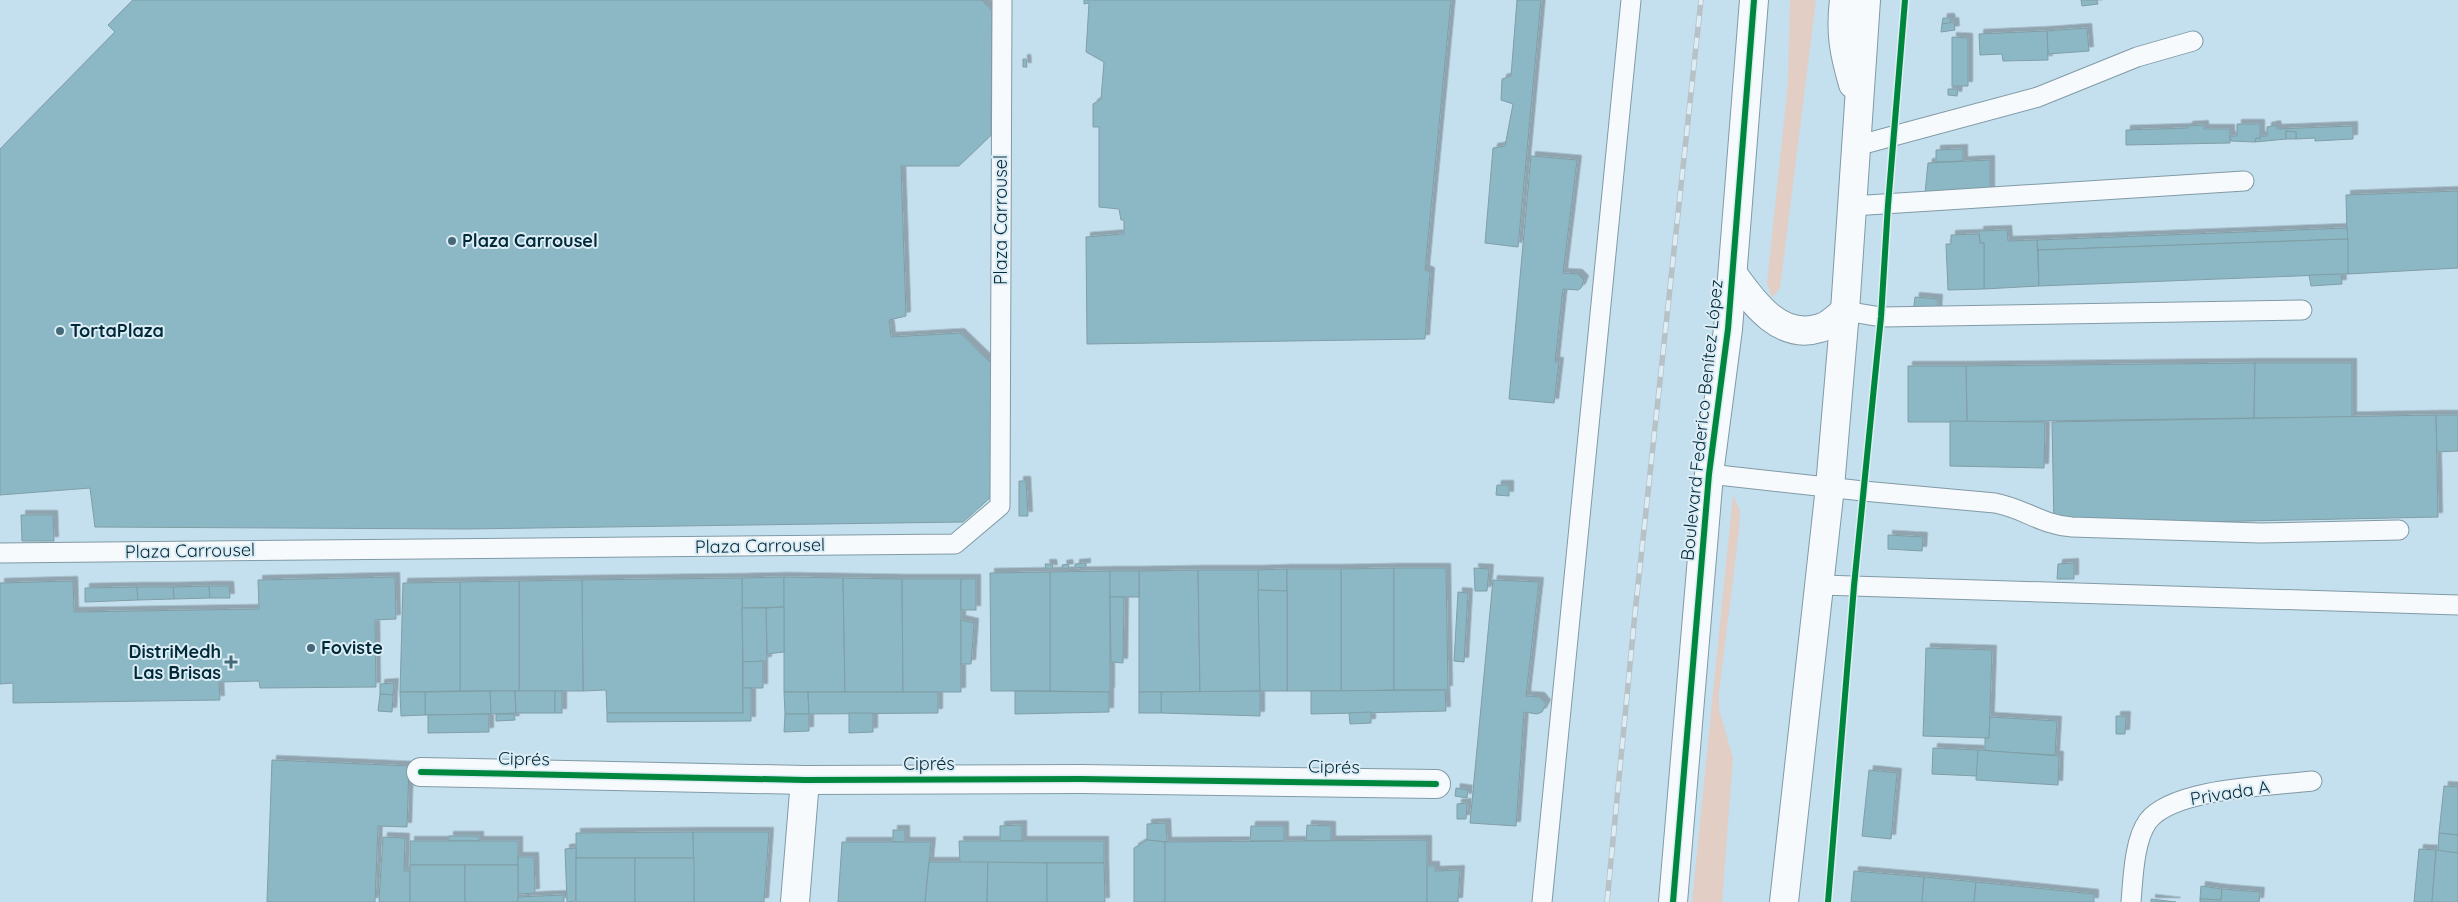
<svg xmlns="http://www.w3.org/2000/svg" width="2458" height="902" viewBox="0 0 2458 902" font-family="Quicksand,sans-serif">
  <defs>
    <filter id="shadow"><feDropShadow dx="4.5" dy="-4.5" stdDeviation="0" flood-color="#0004"/></filter>
  </defs>
  <rect width="100%" height="100%" fill="#c4dfee"/>
  <g fill="#e2cec4">
    <path d="M1790 0H1816L1780 288 1772 298 1767 283 1788 83Z"/>
    <path d="M1733 495 1740 511 1739 531 1719 692V709L1733 758 1722 902H1692Z"/>
  </g>
  <g fill="#8bb8c4" stroke="#809ea7" filter="url(#shadow)">
    <path d="M133 0H982L992 11 991 135 959 166H901L906 316 889 320 891 337 960 333 993 365V495L963 522 465 529 95 527 90 488 0 495V149L115 32 108 25Z"/>
    <path d="M1084 0H1451L1425 270 1430 272 1425 339 1087 344 1086 237 1124 234V220H1121L1119 209 1099 207V127H1093V104L1101 99 1104 62 1086 52 1089 3 1084 4Z"/>
    <path d="M1517 0H1541L1518 247 1485 243 1493 148 1505 146 1513 104 1501 100 1502 79 1511 76Z"/>
    <path d="M2081 0H2097L2098 4 2082 6Z"/>
    <path d="M1943 18H1950L1951 23 1942 24Z"/>
    <path d="M1954 22 1955 30 1941 32 1942 24Z"/>
    <path d="M2087 28 2089 51 2048 54 2047 31Z"/>
    <path d="M2047 31 2048 60 2003 61 2002 54 1980 55 1979 34Z"/>
    <path d="M1952 37 1968 38V86H1952Z"/>
    <path d="M1023 59H1026L1027 67H1023Z"/>
    <path d="M1948 89H1958L1957 96 1948 95Z"/>
    <path d="M2237 124H2260V139L2256 138 2255 142 2231 141 2230 136H2237Z"/>
    <path d="M2204 125V129H2230V143L2126 145V130L2188 128V126Z"/>
    <path d="M2276 125 2277 129 2353 126V139L2315 141V138L2296 139V132L2286 131V139L2255 142 2256 138 2260 139V136H2267V127Z"/>
    <path d="M2286 131 2296 132V139H2286Z"/>
    <path d="M1963 149V161L1936 162V150Z"/>
    <path d="M1531 156 1577 160 1563 273 1578 274 1584 280 1581 288 1578 290 1563 289 1555 362H1559L1554 403 1509 399Z"/>
    <path d="M1990 160V192L1925 193 1928 163Z"/>
    <path d="M2458 191V268L2348 274 2346 195Z"/>
    <path d="M2347 228 2348 239 2038 250 2037 240Z"/>
    <path d="M2007 230 2008 241 2037 240 2039 286 1984 289V243H1980L1979 231Z"/>
    <path d="M1979 234 1980 243H1984V289L1948 290 1946 244H1951V235Z"/>
    <path d="M2348 239V274L2039 286 2038 250Z"/>
    <path d="M2338 274H2341L2342 284 2311 286 2309 275Z"/>
    <path d="M1915 297 1938 299 1937 315 1913 313Z"/>
    <path d="M2255 363 2254 418 1967 422 1966 366Z"/>
    <path d="M2255 363H2352V417L2254 418Z"/>
    <path d="M1908 366H1966L1967 422H1908Z"/>
    <path d="M2436 415 2438 517 2054 525 2052 422Z"/>
    <path d="M2436 415H2458V451L2437 452Z"/>
    <path d="M1950 421 2045 422 2044 468 1950 466Z"/>
    <path d="M1019 481H1026L1028 516H1019Z"/>
    <path d="M1497 485H1509V496L1496 495Z"/>
    <path d="M21 515H53L54 541H22Z"/>
    <path d="M1888 535 1923 537 1922 551 1888 549Z"/>
    <path d="M1086 563V567L1075 568V564Z"/>
    <path d="M2074 563V579H2057L2058 564Z"/>
    <path d="M1045 564H1052L1053 569H1046Z"/>
    <path d="M1068 564 1069 568 1063 569 1062 565Z"/>
    <path d="M1394 568V690L1341 691V569Z"/>
    <path d="M1394 568H1446L1448 690H1394Z"/>
    <path d="M1474 568 1489 569 1487 591H1475Z"/>
    <path d="M1287 569V591L1258 590V570Z"/>
    <rect x="1287" y="569" width="54" height="122"/>
    <path d="M1198 570 1200 692H1139V571Z"/>
    <path d="M1198 570H1258L1260 691 1200 692Z"/>
    <path d="M1110 571V692L1050 691V572Z"/>
    <rect x="1110" y="571" width="29" height="26"/>
    <path d="M1050 572V691H991L990 573Z"/>
    <path d="M395 577 396 619 375 620 376 687 260 688 259 681 219 682 220 700 13 703V683L0 684V583L73 581 74 612 259 609 258 580Z"/>
    <path d="M784 577V607L742 608V578Z"/>
    <path d="M784 577 843 578 845 692H784Z"/>
    <path d="M742 578 743 713H607L606 690 583 691 582 580Z"/>
    <path d="M843 578 902 579 903 692H845Z"/>
    <path d="M902 579H961V692H903Z"/>
    <rect x="961" y="579" width="15" height="31"/>
    <path d="M582 580 583 691H519V581Z"/>
    <path d="M1493 580 1539 582 1526 696 1540 697 1546 704 1542 712 1537 714 1524 712 1516 826 1470 823Z"/>
    <path d="M519 581V691H460V582Z"/>
    <path d="M460 582V691L400 692 403 583Z"/>
    <path d="M209 586 210 598 174 599 173 587Z"/>
    <path d="M209 586H229L230 598H210Z"/>
    <path d="M137 587 138 600 85 602V588Z"/>
    <path d="M137 587H173L174 599 138 600Z"/>
    <path d="M1258 590 1287 591V691H1260Z"/>
    <path d="M1458 592 1468 593 1464 662 1454 661Z"/>
    <path d="M1110 597H1124L1123 663 1111 662Z"/>
    <path d="M784 607V652L767 654 766 608Z"/>
    <path d="M742 608H766L767 661 743 662Z"/>
    <path d="M961 620 974 623 971 664H961Z"/>
    <path d="M1926 648 1992 650 1989 738 1923 736Z"/>
    <path d="M763 661V688H743V662Z"/>
    <path d="M394 683 393 695 380 694V684Z"/>
    <path d="M743 688H751V721L607 722V713H743Z"/>
    <path d="M1445 690 1446 711 1311 714V691Z"/>
    <path d="M490 691 491 714 425 715V692Z"/>
    <path d="M490 691H515L516 713 491 714Z"/>
    <path d="M515 691H555V713H516Z"/>
    <rect x="555" y="691" width="7" height="22"/>
    <path d="M1015 691 1109 692V712L1015 714Z"/>
    <path d="M1260 691V716L1161 713V692Z"/>
    <path d="M400 692H425V715L401 716Z"/>
    <path d="M784 692H808L809 714H785Z"/>
    <path d="M808 692H938V713L809 714Z"/>
    <rect x="1139" y="692" width="22" height="21"/>
    <path d="M380 694 393 695 392 712 378 711Z"/>
    <path d="M1371 712V723L1350 724 1349 713Z"/>
    <path d="M849 713H873V732L849 733Z"/>
    <path d="M489 714V732L428 733V715Z"/>
    <path d="M496 714H514L515 720 496 721Z"/>
    <path d="M785 714H809V731L784 732Z"/>
    <path d="M2116 716H2126L2125 734H2116Z"/>
    <path d="M1990 717 2057 721 2055 755 1985 751V738H1989Z"/>
    <path d="M1933 748 1978 750 1977 776 1932 774Z"/>
    <path d="M1978 750 2059 756 2058 785 1976 780Z"/>
    <path d="M272 760 409 766 407 827 378 826 375 902H267Z"/>
    <path d="M1869 770 1897 773 1891 839 1862 836Z"/>
    <path d="M2444 786 2458 787V835L2439 833Z"/>
    <path d="M1456 788 1468 790 1467 798 1455 796Z"/>
    <path d="M1467 803 1466 819H1457V804Z"/>
    <path d="M1166 823 1167 842 1147 840V824Z"/>
    <path d="M1022 825V841H1000V826Z"/>
    <path d="M1307 825 1331 826V841H1306Z"/>
    <path d="M1251 826H1284V841H1250Z"/>
    <rect x="893" y="830" width="12" height="12"/>
    <path d="M693 832 694 858H576V833Z"/>
    <path d="M693 832H769L764 902H694Z"/>
    <path d="M2439 833 2458 835V853L2438 851Z"/>
    <rect x="449" y="836" width="30" height="5"/>
    <path d="M383 837 405 838 404 871H410V902H379Z"/>
    <path d="M1147 840 1165 842V902H1134V848Z"/>
    <path d="M1427 840V902H1165V842Z"/>
    <rect x="410" y="841" width="108" height="24"/>
    <path d="M959 841H1104V863H960Z"/>
    <path d="M842 842H931L925 902H838Z"/>
    <path d="M576 848V901L567 902 565 849Z"/>
    <path d="M2419 849 2436 850 2432 902H2414Z"/>
    <path d="M2436 850 2458 853V902H2432Z"/>
    <path d="M518 857H534L535 893 518 894Z"/>
    <rect x="576" y="858" width="59" height="44"/>
    <rect x="635" y="858" width="59" height="44"/>
    <path d="M929 862H988L987 902H925Z"/>
    <path d="M988 862 1047 863V902H987Z"/>
    <path d="M1047 863H1104L1105 902H1047Z"/>
    <rect x="410" y="865" width="55" height="37"/>
    <rect x="465" y="865" width="53" height="37"/>
    <path d="M1427 866H1435V871L1460 870 1458 902H1427Z"/>
    <path d="M1854 871 1924 877 1922 902H1851Z"/>
    <path d="M1924 877 1976 882 1974 902H1922Z"/>
    <path d="M1976 882 2094 894V902H1974Z"/>
    <path d="M2201 886 2222 889 2221 900 2200 899Z"/>
    <path d="M2222 889 2260 892 2259 902H2200V899L2221 900Z"/>
    <path d="M564 895V902H518V897Z"/>
    <path d="M2151 899 2176 902H2151Z"/>
  </g>
  <g fill="none" stroke-linecap="round" stroke-linejoin="round">
    <defs>
      <g id="service">
        <path d="M1856 146 2038 97 2137 57 2193 41"/>
        <path d="M1852 206 2244 181"/>
        <path d="M1845 311 1881 317 2302 310"/>
        <path d="M1709 474 1863 491 1995 503C2023 508 2042 525 2072 527L2260 533 2399 530"/>
        <path d="M0 553 955 544 1000 506 1002 0"/>
        <path d="M1821 585 2458 605"/>
        <path d="M1542 902 1631 0"/>
        <path d="M2131 902C2133 879 2134 840 2148 821 2173 788 2271 786 2312 781"/>
      </g>
      <g id="minor">
        <path d="M421 772 805 780 1081 779 1436 784"/>
        <path d="M795 902 805 780"/>
      </g>
      <g id="primary">
        <path d="M1844 0C1840 33 1844 53 1853 84"/>
        <path d="M1733 274C1753 302 1780 341 1820 328 1829 326 1838 316 1845 311"/>
        <path d="M1673 902 1709 474 1728 329 1754 0"/>
        <path d="M1784 902 1830 487 1845 311 1866 0"/>
      </g>
    </defs>
    <use href="#service" stroke="#819aa6" stroke-width="21"/>
    <use href="#minor" stroke="#819aa6" stroke-width="30"/>
    <use href="#primary" stroke="#819aa6" stroke-width="30"/>
    <use href="#service" stroke="#f6fafc" stroke-width="19"/>
    <use href="#minor" stroke="#f6fafc" stroke-width="28"/>
    <use href="#primary" stroke="#f6fafc" stroke-width="28"/>
    <defs>
      <path id="rail" d="M1607 902 1635 613 1701 0"/>
    </defs>
    <use href="#rail" stroke="#b7c1c6" stroke-width="5.5"/>
    <use href="#rail" stroke="#ddedf5" stroke-width="4" stroke-dasharray="11" stroke-linecap="butt"/>
    <defs>
      <g id="cycleway">
        <path d="M421 772 805 780 1081 779 1436 784"/>
        <path d="M1673 902 1709 474 1728 329 1754 0"/>
        <path d="M1828 902 1854 586 1881 317 1888 205 1905 0"/>
      </g>
    </defs>
    <use href="#cycleway" stroke="#ddedf5" stroke-width="9"/>
    <use href="#cycleway" stroke="#00873e" stroke-width="6"/>
  </g>
  <g fill="#456978" stroke="#ddedf5" stroke-width="2">
    <circle cx="452" cy="241" r="5"/>
    <circle cx="60" cy="331" r="5"/>
    <circle cx="311" cy="648" r="5"/>
    <path d="M228.5 654.5h5v5h5v5h-5v5h-5v-5h-5v-5h5z"/>
  </g>
  <g text-anchor="middle" stroke-width="4" stroke-linejoin="round" paint-order="stroke">
    <g font-size="18" fill="#002939" stroke="#ddedf5">
      <text transform="translate(1001 220) rotate(-90)" y="6">Plaza Carrousel</text>
      <text transform="translate(1702 420) rotate(-84)" y="6">Boulevard Federico Benítez López</text>
      <text transform="translate(760 546) rotate(-1)" y="6">Plaza Carrousel</text>
      <text transform="translate(190 551) rotate(-1)" y="6">Plaza Carrousel</text>
      <text transform="translate(524 759) rotate(1)" y="6">Ciprés</text>
      <text x="929" y="770">Ciprés</text>
      <text transform="translate(1334 767) rotate(1)" y="6">Ciprés</text>
      <text transform="translate(2230 793) rotate(-9)" y="6">Privada A</text>
    </g>
    <g font-size="18" font-weight="bold" fill="#002939" stroke="#ddedf5" text-anchor="start">
      <text x="462" y="247">Plaza Carrousel</text>
      <text x="70" y="337">TortaPlaza</text>
      <text x="321" y="654">Foviste</text>
      <text x="221" y="658" text-anchor="end">DistriMedh<tspan x="221" dy="21">Las Brisas</tspan></text>
    </g>
  </g>
</svg>
